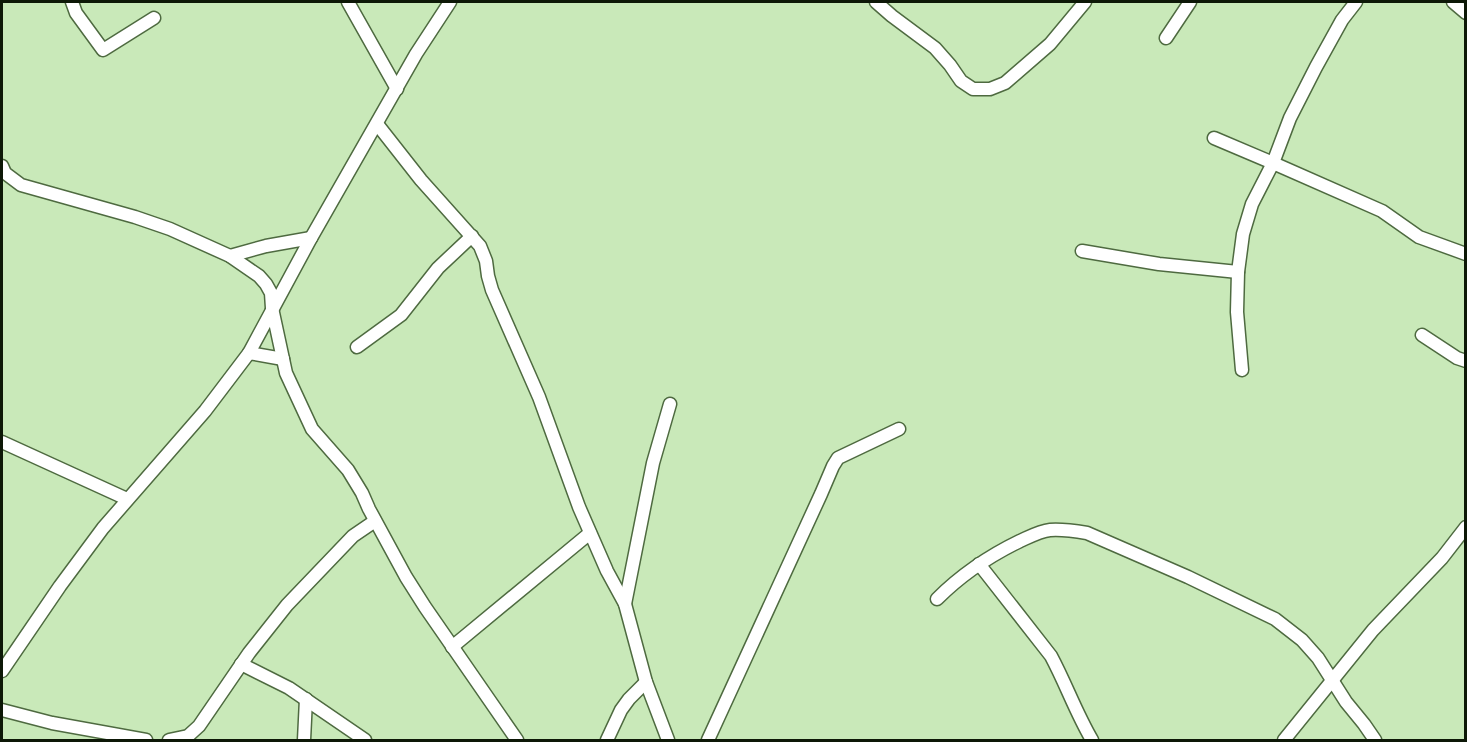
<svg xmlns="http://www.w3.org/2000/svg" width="1467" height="742" viewBox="0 0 1467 742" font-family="'Fira Sans',sans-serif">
  <rect width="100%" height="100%" fill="#c9e9b9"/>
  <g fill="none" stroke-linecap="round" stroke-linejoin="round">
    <defs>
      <g id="minor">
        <path d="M72 2 76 13 103 50 154 18"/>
        <path d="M348 2 397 89"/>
        <path d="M876 2 892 16 935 48 950 65 961 81 973 89H990L1005 83 1050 44 1085 2"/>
        <path d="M1453 2 1466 13"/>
        <path d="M1166 38 1190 2"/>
        <path d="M377 124 421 180 480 246 486 261 488 276 492 290 539 397 579 507 607 571 625 604 646 682 668 740"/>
        <path d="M1214 138 1273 163 1382 211 1419 237 1466 254"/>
        <path d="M2 166 5 173 21 185 135 217 170 229 230 256 259 276 266 284 271 293 272 308 286 373 312 429 348 470 362 493 369 509 406 577 425 607 517 740"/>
        <path d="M1082 251 1159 264 1238 272"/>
        <path d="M230 256 266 246 311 238"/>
        <path d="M1422 335 1457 358 1466 361"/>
        <path d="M357 347 401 315 438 268 472 236"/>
        <path d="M249 353 283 359"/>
        <path d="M1242 370 1237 312 1238 272 1243 234 1252 204 1273 163 1290 118 1316 67 1342 20 1356 2"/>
        <path d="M2 442 127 499"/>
        <path d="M979 564 1051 656C1066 684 1076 713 1092 740"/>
        <path d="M937 599C961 575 989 556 1020 541 1029 537 1040 531 1050 530 1062 529 1075 531 1087 533L1188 577 1275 619 1302 640 1318 658 1346 702 1364 724 1375 740"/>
        <path d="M625 604 653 463 670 404"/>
        <path d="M452 647 590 533"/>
        <path d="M241 664 289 688 365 740"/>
        <path d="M2 671 60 586 103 528 205 411 249 353 311 238 416 54 450 2"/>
        <path d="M2 710 52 723 146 740"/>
        <path d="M169 740 188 736 199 726 249 653 287 605 353 536 375 521"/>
        <path d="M304 740 306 699"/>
        <path d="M607 740 621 710 629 699 646 682"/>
        <path d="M708 740 821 494 833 466 838 458 899 429"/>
        <path d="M1284 740 1373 630 1442 558 1466 527"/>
      </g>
    </defs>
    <use href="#minor" stroke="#4e6a40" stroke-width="15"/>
    <use href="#minor" stroke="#fff" stroke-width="12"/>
  </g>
  <rect width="1467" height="742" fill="none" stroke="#0d1807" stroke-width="6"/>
</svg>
